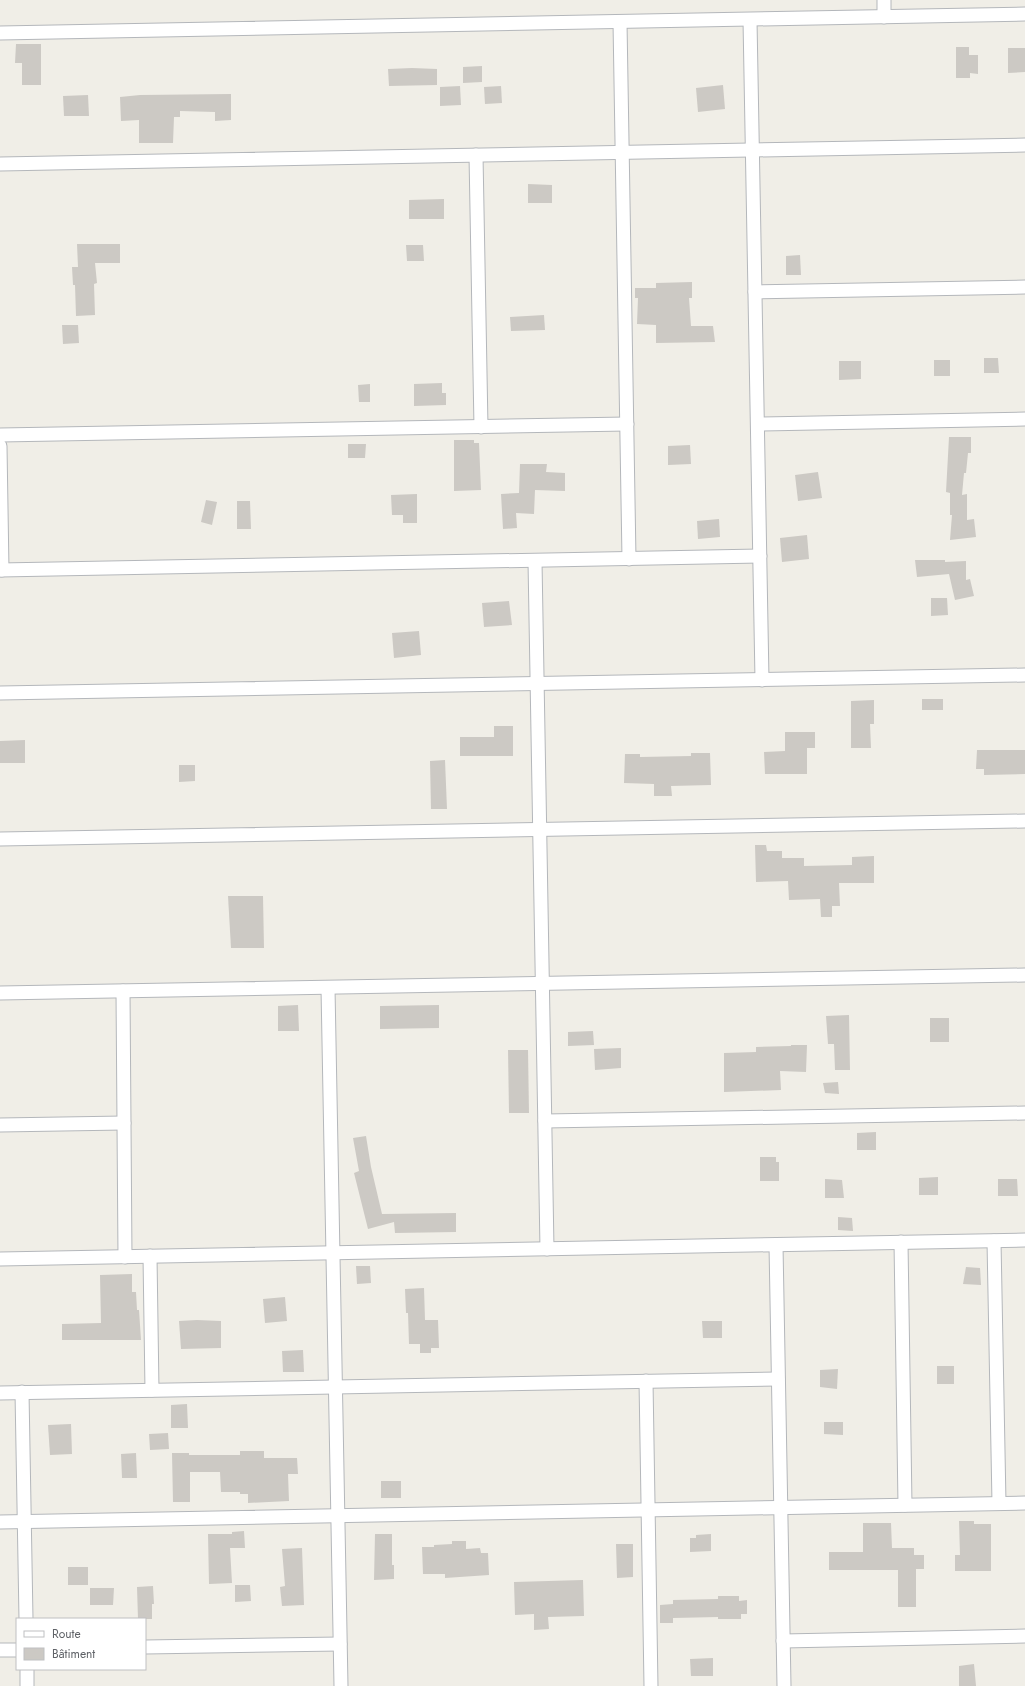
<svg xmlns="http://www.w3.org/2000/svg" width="1025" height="1686" viewBox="0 0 1025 1686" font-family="Jost,sans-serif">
  <rect width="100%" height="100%" fill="#f0eee7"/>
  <g fill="#ccc9c4">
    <path d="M16 44H41V85H22V63H15Z"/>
    <path d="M956 47H969V55H978V74L970 73V78H956Z"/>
    <path d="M1008 48H1025V72L1008 73Z"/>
    <path d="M482 66V82L463 83V67Z"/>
    <path d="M412 68 437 69V85L389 86 388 69Z"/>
    <path d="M723 85 725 109 698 112 696 88Z"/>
    <path d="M460 86 461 105 440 106V87Z"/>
    <path d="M501 86 502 103 485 104 484 87Z"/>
    <path d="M231 94V120L215 121V112L180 111V117H174L173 143H139V120L121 121 120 97 140 95Z"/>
    <path d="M88 95 89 116H64L63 96Z"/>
    <path d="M528 184 552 185V203H528Z"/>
    <path d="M444 199V219H409V200Z"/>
    <path d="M77 244H120V263H95L97 283 94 284 95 315 76 316 75 285H73L72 267H78Z"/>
    <path d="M406 245H423L424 261H407Z"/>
    <path d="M800 255 801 275H786V256Z"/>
    <path d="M692 282V298H689L691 326H713L715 342 656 343V325L637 324 638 298H635V288H656V283Z"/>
    <path d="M544 315 545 330 511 331 510 317Z"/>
    <path d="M62 325H78L79 343 63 344Z"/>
    <path d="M984 358H998L999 373H984Z"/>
    <rect x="934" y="360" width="16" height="16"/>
    <path d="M839 361H861V379L839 380Z"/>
    <path d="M442 383V393H446V405L414 406V384Z"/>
    <path d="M370 384V402H359L358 385Z"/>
    <path d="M949 437H971V453H968L966 473H964L962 495 967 494V520L974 519 976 537 950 540 952 515H950V493L946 492Z"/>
    <path d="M454 440H474V443H479L481 490 454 491Z"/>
    <path d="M348 444H366L365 458H348Z"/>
    <path d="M690 445 691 464 668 465V446Z"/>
    <path d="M520 464H547L546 472 565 473V491L535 490 534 514 516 513 517 528 503 529 501 494 519 493Z"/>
    <path d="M818 472 822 498 798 501 795 475Z"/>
    <path d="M417 494V523H403V515H392L391 495Z"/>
    <path d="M206 500 217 502 212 525 201 522Z"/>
    <path d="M237 501H250L251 529H237Z"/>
    <path d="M719 519 720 537 698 539 697 521Z"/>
    <path d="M807 535 809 559 782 562 780 538Z"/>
    <path d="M915 560H945V562L966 561V580L970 579 974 596 955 600 949 574 917 577Z"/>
    <path d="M931 598H947L948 615 931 616Z"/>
    <path d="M509 601 512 625 484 627 482 603Z"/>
    <path d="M419 631 421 655 394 658 392 633Z"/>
    <rect x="922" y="699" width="21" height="11"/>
    <path d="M874 700V724H870L871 748H851V701Z"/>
    <path d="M494 726H513V756H460V737H494Z"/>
    <path d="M785 732H815V748H807V774H765L764 752 785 751Z"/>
    <path d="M25 740V763H0V741Z"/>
    <path d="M977 750H1025V774L984 775V769H976Z"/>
    <path d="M691 753H710L711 785 671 786 672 796H654V784L624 783 625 754H640V757L691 756Z"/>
    <path d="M445 760 447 809H431L430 761Z"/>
    <path d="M179 765H195V781L179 782Z"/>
    <path d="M755 845H766L767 851H782V858H804V866L852 865V857L874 856V883H839L840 906H832V917H821L820 899 789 900 788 881 756 882Z"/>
    <path d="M228 896H263L264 948H231Z"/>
    <path d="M298 1005 299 1031H278V1006Z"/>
    <path d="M439 1005V1028L380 1029V1006Z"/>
    <path d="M849 1015 850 1070H835L834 1044H828L826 1016Z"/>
    <rect x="930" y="1018" width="19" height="24"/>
    <path d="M593 1031 594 1045 568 1046V1032Z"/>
    <path d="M791 1045H807L806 1072 780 1071 781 1090 724 1092V1053L756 1052V1047L791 1046Z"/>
    <path d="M621 1048V1068L595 1070 594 1049Z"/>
    <path d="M508 1050H528L529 1113H509Z"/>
    <path d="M838 1082 839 1094 825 1093 823 1083Z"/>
    <path d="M876 1132V1150H857V1133Z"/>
    <path d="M366 1136 371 1167 382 1214 456 1213V1232L395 1233 394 1222 368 1229 354 1173 359 1171 353 1138Z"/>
    <path d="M760 1157H776V1162H779V1181H760Z"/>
    <path d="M938 1177V1195H919V1178Z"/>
    <path d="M825 1179 842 1180 844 1198H825Z"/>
    <path d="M998 1179H1017L1018 1196H998Z"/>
    <path d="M838 1217 852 1218 853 1231 838 1230Z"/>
    <path d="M356 1266H370L371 1283 357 1284Z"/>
    <path d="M966 1267 980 1268 981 1285 963 1284Z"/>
    <path d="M132 1274V1292H136L137 1310H139L141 1340H62V1324L101 1323 100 1275Z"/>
    <path d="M424 1288 425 1320H438L439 1348H431V1353H420V1344H409L408 1313H406L405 1289Z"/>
    <path d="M285 1297 287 1321 265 1323 263 1299Z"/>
    <path d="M197 1320 221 1321V1348L181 1349 179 1321Z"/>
    <path d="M702 1321H722V1338H703Z"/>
    <path d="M303 1350 304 1372H283L282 1351Z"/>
    <rect x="937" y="1366" width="17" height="18"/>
    <path d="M838 1369 837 1389 820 1387V1370Z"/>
    <path d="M187 1404 188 1428H171V1405Z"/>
    <path d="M824 1422H843V1435L824 1434Z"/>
    <path d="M71 1424 72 1454 50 1455 48 1425Z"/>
    <path d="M168 1433 169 1449 150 1450 149 1434Z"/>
    <path d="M240 1451H264V1458H297L298 1474H288L289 1501 248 1503V1494H240V1492H221L220 1472H190V1502H173L172 1453H189V1455H240Z"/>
    <path d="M136 1453 137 1478H122L121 1454Z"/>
    <rect x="381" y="1481" width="20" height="17"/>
    <path d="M959 1521H974V1524H991V1571H955V1555H960Z"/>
    <path d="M863 1523H891L892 1548H914V1555H924V1569H916V1607H898V1570H829V1552H863Z"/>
    <path d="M244 1531 245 1548H230L232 1583 209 1584 208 1534H232V1532Z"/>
    <path d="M375 1534H392V1565H394V1579L374 1580Z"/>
    <path d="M711 1534V1551L690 1552V1538H696V1535Z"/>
    <path d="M452 1541H466V1549L480 1548 481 1553H488L489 1575 445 1578V1574H423L422 1547H434V1545L452 1544Z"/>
    <path d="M616 1544H633V1577L617 1578Z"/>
    <path d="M302 1548 304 1605 282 1606 280 1587 285 1586 282 1549Z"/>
    <rect x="68" y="1567" width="20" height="18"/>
    <path d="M583 1580 584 1616 548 1617 549 1629 534 1630V1614L515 1615 514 1582Z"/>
    <path d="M235 1585H250L251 1601 235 1602Z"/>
    <path d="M153 1586 154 1604H152V1619H138L137 1587Z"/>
    <path d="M90 1588H114L113 1605H90Z"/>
    <path d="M718 1596H739V1601L747 1600V1614H741V1619H718V1617L673 1618V1623H660V1605L673 1604V1600L718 1599Z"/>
    <path d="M713 1658V1676H691L690 1659Z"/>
    <path d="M974 1664 976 1686H959V1666Z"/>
  </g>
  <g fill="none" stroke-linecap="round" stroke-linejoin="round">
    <defs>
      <g id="street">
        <path d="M884 0V17"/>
        <path d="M750 20 762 680"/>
        <path d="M620 22 629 559"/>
        <path d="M0 33 1025 14"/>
        <path d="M476 155 481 427"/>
        <path d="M0 164 1025 145"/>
        <path d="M755 292 1025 287"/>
        <path d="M758 424 1025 419"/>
        <path d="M0 435 627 424"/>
        <path d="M0 446 2 570"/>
        <path d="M535 561 547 1249"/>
        <path d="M0 570 760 556"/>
        <path d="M0 693 1025 675"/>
        <path d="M0 839 1025 821"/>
        <path d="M328 988 341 1686"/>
        <path d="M123 991 125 1257"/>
        <path d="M0 993 1025 975"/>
        <path d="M545 1121 1025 1113"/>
        <path d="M0 1125 124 1123"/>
        <path d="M994 1241 999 1503"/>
        <path d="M901 1242 905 1505"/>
        <path d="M776 1245 784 1686"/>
        <path d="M150 1256 152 1390"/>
        <path d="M0 1259 1025 1240"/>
        <path d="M646 1381 651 1686"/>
        <path d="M22 1392 26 1619"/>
        <path d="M0 1393 778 1379"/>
        <path d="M0 1522 1025 1503"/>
        <path d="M783 1641 1025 1636"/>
        <path d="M145 1647 340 1644"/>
        <path d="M0 1650H17"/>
        <path d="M27 1669V1686"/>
      </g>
    </defs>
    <use href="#street" stroke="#b4b7bb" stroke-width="15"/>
    <use href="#street" stroke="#fff" stroke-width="13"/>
  </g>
  <rect x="16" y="1618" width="130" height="52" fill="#ffffff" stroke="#bfc0c2"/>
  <rect x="24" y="1631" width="20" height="6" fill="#ffffff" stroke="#bfc0c2"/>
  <text x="52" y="1638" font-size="12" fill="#5f6267">Route</text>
  <rect x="24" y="1648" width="20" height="12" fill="#ccc9c4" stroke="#bfc0c2"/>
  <text x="52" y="1658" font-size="12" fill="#5f6267">Bâtiment</text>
</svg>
